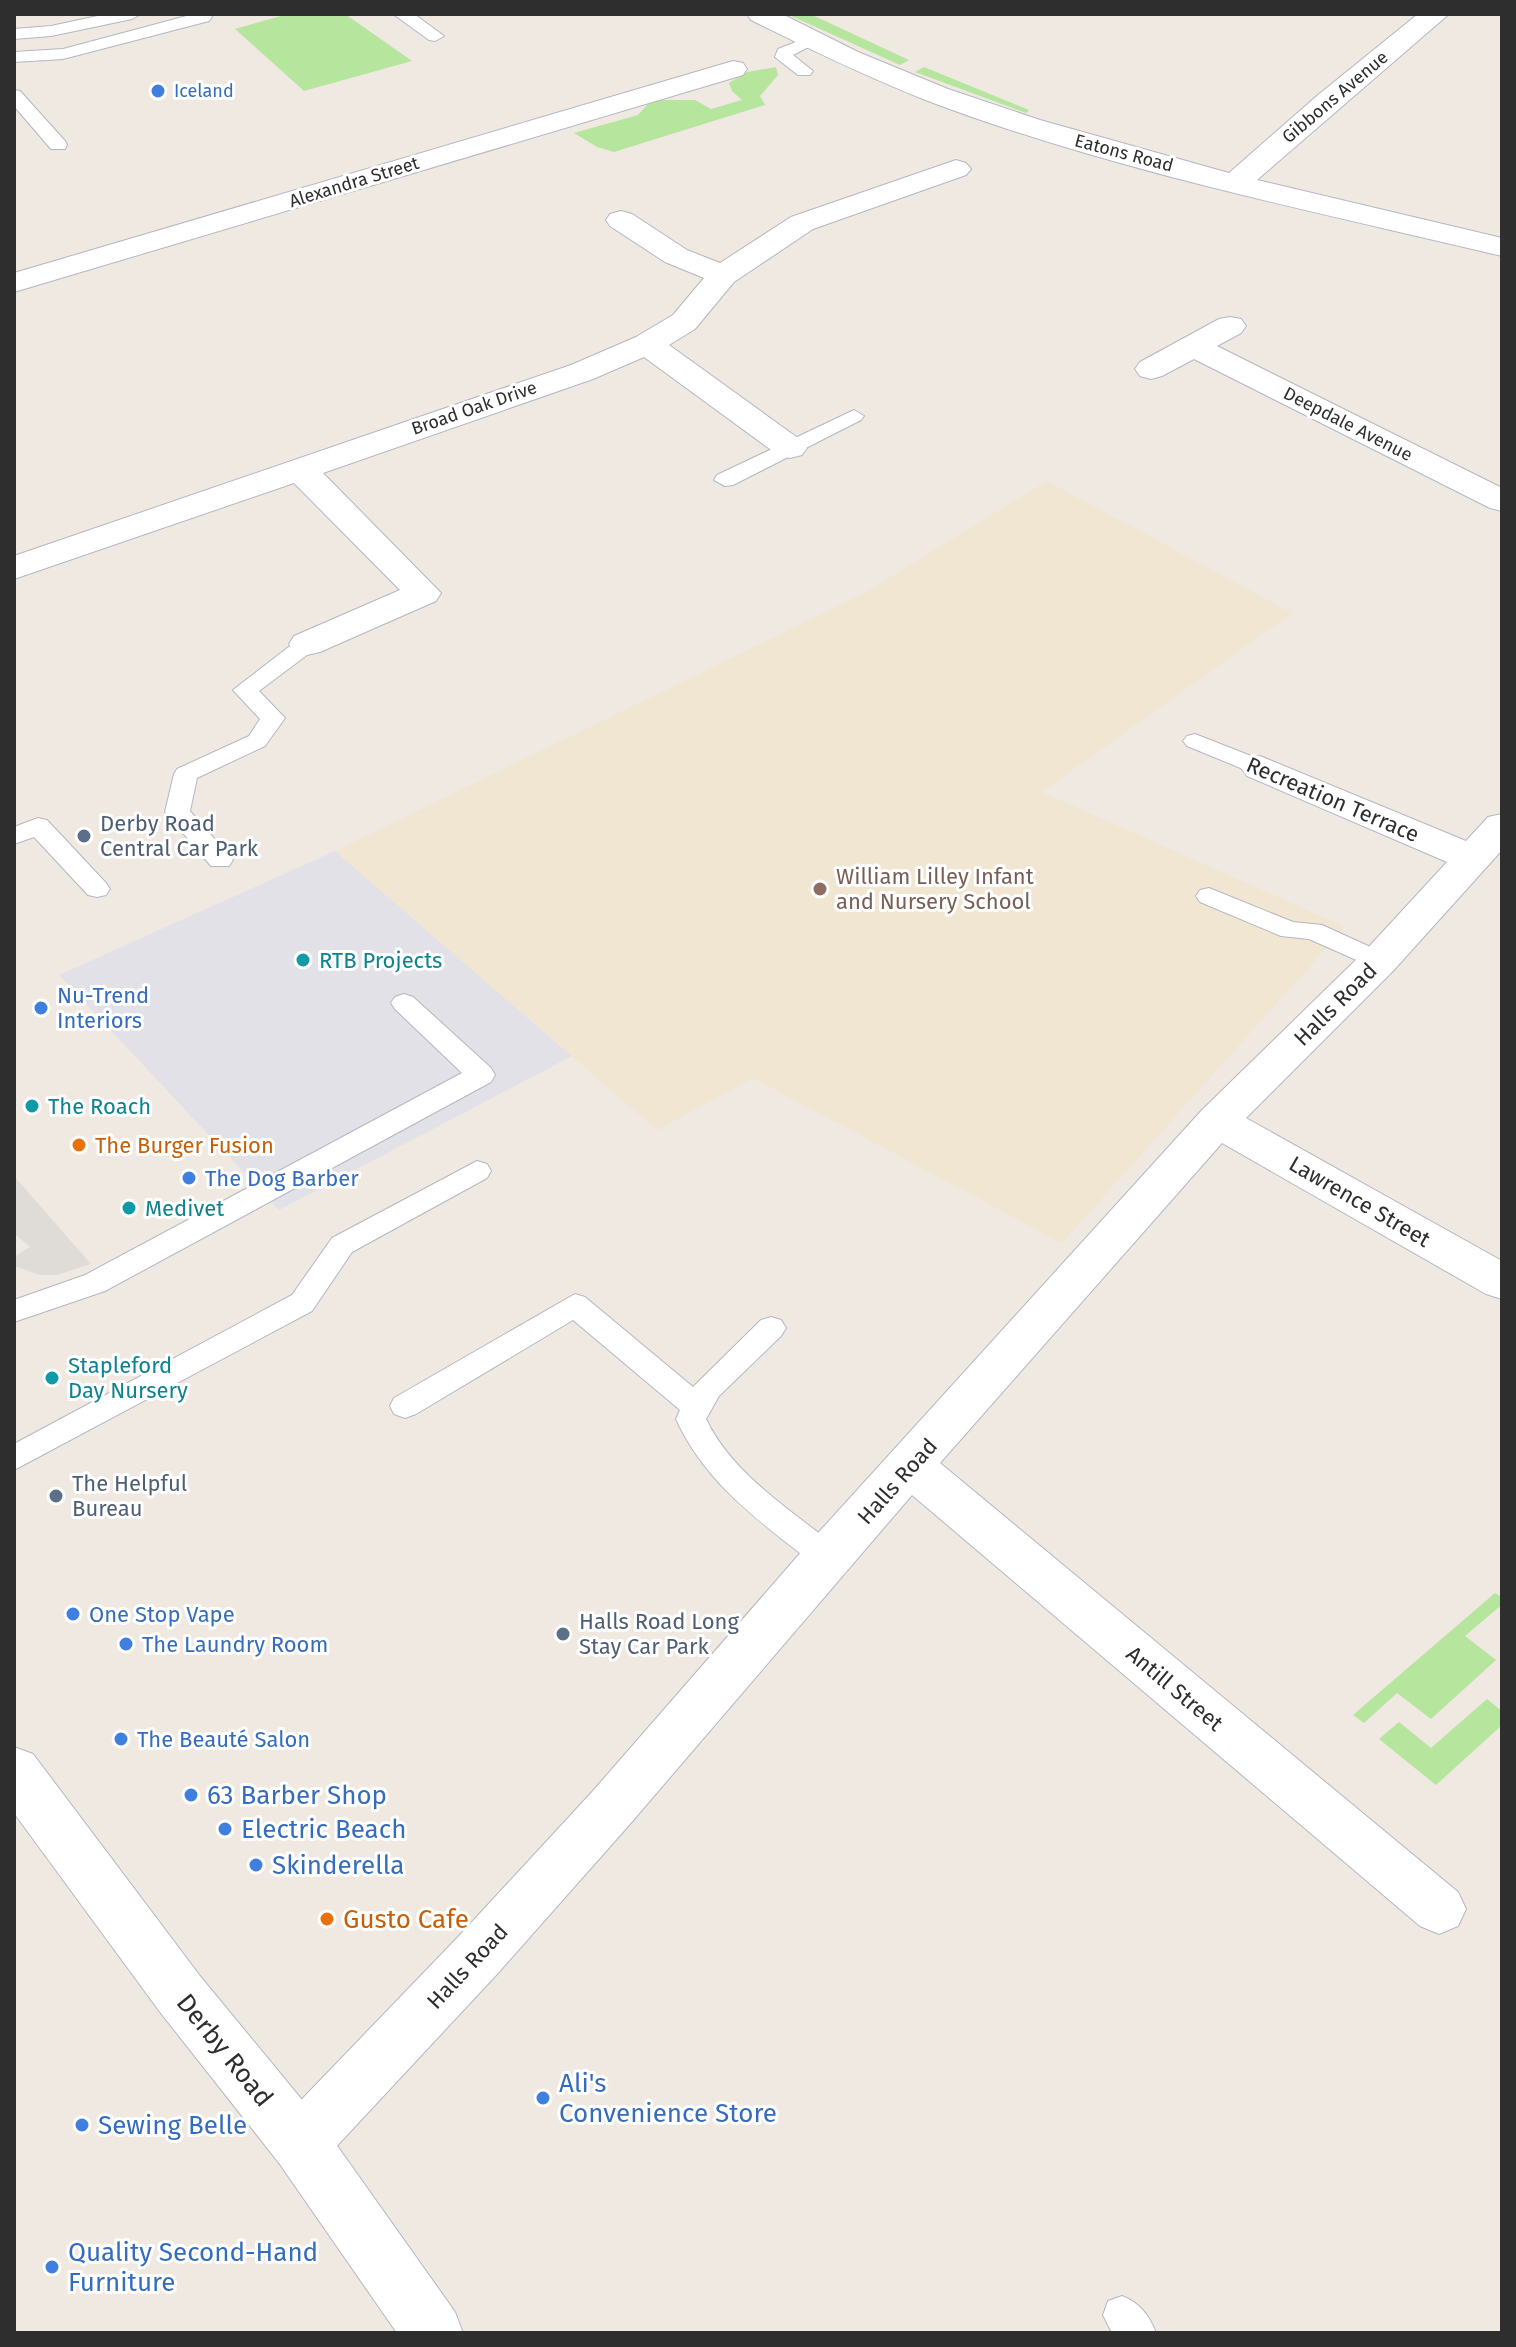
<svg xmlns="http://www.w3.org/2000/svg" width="1516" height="2347" viewBox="0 0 1516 2347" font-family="'Fira Sans',sans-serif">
  <rect width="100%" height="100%" fill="#efe9e1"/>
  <path fill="#e3e1e8" d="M335 851 572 1056 279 1210 59 975Z"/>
  <path fill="#f0e6d1" d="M1047 481 1292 613 1042 792 1345 927 1062 1243 753 1078 657 1130 335 851 863 594Z"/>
  <g fill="#b6e59e">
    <path d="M288 14H345L412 61 304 91 235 29Z"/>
    <path d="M787 14H810L909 60 900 65Z"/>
    <path d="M776 67 778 75 760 96 765 105 614 152 597 147 574 133 638 115 648 104 660 100H695L711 109 742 100 732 91 729 83 747 72Z"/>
    <path d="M924 67 1029 110 1026 113 915 72Z"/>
    <path d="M1495 1593 1502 1597V1609L1499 1607 1465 1636 1496 1660 1431 1719 1397 1693 1364 1723 1353 1715Z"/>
    <path d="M1487 1699 1502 1711V1725L1436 1785 1379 1739 1399 1722 1431 1748Z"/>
  </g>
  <path fill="#dfdcd8" d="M14 1176 48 1215 91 1264 57 1275H40L14 1266V1257L30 1247 14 1233Z"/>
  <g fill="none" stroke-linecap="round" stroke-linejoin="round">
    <defs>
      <g id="service">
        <path d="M107 14H141L132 19 51 36 14 39V29L51 26Z"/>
        <path d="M194 14H210L212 17 209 21 63 59 14 62V52L63 49Z"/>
        <path d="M393 14H414L444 36 435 41 429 40Z"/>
        <path d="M811 36 817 37 820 41 793 55 813 71 810 75H798L775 57 778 49Z"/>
        <path d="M14 90 20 91 65 141 67 145 65 149H51L14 106Z"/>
        <path d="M854 410 864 416 861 420 733 485 725 486 714 480 717 475Z"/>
        <path d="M307 637 315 639 319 644 315 649 259 691 285 718 265 746 197 778 190 811 233 860 229 866H211L165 812 174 774 177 769 249 736 260 719 233 690 299 639Z"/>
        <path d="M1195 734 1269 763 1272 768 1269 773 1260 776 1187 746 1183 741 1187 736Z"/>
        <path d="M38 818 47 820 106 883 110 889 106 895 97 897 88 895 34 837 14 844V827Z"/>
        <path d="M1209 888 1293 922 1322 925 1388 955 1392 961 1388 967 1379 970 1309 939 1281 936 1200 902 1196 896 1200 890Z"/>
        <path d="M404 994 413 997 491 1068 495 1075 491 1082 105 1291 14 1322V1300L85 1275 462 1073 395 1009 391 1003 395 997Z"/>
        <path d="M477 1161 487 1164 491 1171 487 1178 352 1252 312 1311 14 1470V1444L292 1295 332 1238Z"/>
        <path d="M575 1294 585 1297 693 1387 761 1320 771 1317 781 1320 786 1328 781 1336 719 1396 706 1419C733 1475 791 1510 838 1548L843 1557 838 1566 827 1570 816 1566C760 1521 707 1486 676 1419L680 1410 573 1320 416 1414 405 1418 394 1414 390 1406 394 1398Z"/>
        <path d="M1122 2296C1140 2303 1149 2315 1156 2333H1112L1103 2315 1108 2301Z"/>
      </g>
      <g id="minor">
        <path d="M747 14H782L858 52 948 89 1040 120 1229 173 1318 95 1418 14H1449L1257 180 1502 238V256C1310 210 1113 171 928 101 867 77 809 49 751 20Z"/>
        <path d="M733 61 743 63 747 69 743 75 14 292V273Z"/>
        <path d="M956 160 966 163 971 169 966 175 813 229 734 282 695 329 669 345 802 441 807 448 802 455 790 458 778 455 644 357 593 379 323 473 441 593 436 601 320 652 307 655 294 652 289 644 294 636 400 590 294 483 14 579V556L571 365 636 337 673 315 704 278 665 262 610 226 606 220 610 214 621 211 632 214 687 250 720 263 791 217Z"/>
        <path d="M1230 317 1241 319 1246 326 1241 333 1217 346 1502 488V511L1490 508 1194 359 1162 376 1151 379 1140 376 1135 369 1140 362 1219 319Z"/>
        <path d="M1260 756 1466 841 1488 817 1502 814V850L1393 971 1246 1118 1502 1261V1299L1486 1294 1222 1143 940 1463 1458 1892 1466 1909 1458 1926 1439 1934 1420 1926 912 1495 630 1824 499 1972 321 2163 300 2171 279 2163 271 2143 279 2123 459 1936 592 1792 809 1543 1202 1110 1365 951 1447 862 1247 776 1241 768 1247 760Z"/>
      </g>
      <path id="secondary" d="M14 1747 33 1754 200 1976 321 2123 455 2312 463 2333H397L279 2163 160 2012 14 1813Z"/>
    </defs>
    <use href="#service" stroke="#b4b7c1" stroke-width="2"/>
    <use href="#minor" stroke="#b4b7c1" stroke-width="2"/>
    <use href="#secondary" stroke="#b4b7c1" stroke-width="2"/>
    <use href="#service" fill="#fff" fill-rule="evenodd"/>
    <use href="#minor" fill="#fff" fill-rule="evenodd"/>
    <use href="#secondary" fill="#fff" fill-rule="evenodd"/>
  </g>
  <g fill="#3f7fe0" stroke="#fff" stroke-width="3">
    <circle cx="158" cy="91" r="8"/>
    <circle cx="41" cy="1008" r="8"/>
    <circle cx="189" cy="1178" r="8"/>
    <circle cx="73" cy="1614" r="8"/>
    <circle cx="126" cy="1644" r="8"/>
    <circle cx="121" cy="1739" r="8"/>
    <circle cx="191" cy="1795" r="8"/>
    <circle cx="225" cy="1829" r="8"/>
    <circle cx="256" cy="1865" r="8"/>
    <circle cx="543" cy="2098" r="8"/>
    <circle cx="82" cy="2125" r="8"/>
    <circle cx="52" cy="2267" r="8"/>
  </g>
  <g fill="#5c6f8a" stroke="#fff" stroke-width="3">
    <circle cx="84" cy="836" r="8"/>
    <circle cx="56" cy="1496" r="8"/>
    <circle cx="563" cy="1634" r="8"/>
  </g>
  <circle fill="#8d6e63" stroke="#fff" stroke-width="3" cx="820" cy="889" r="8"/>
  <g fill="#0f9aa8" stroke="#fff" stroke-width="3">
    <circle cx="303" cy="960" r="8"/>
    <circle cx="32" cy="1106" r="8"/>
    <circle cx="129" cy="1208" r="8"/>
    <circle cx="52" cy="1378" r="8"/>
  </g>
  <g fill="#e8710a" stroke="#fff" stroke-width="3">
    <circle cx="79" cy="1145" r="8"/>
    <circle cx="327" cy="1919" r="8"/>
  </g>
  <g text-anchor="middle" stroke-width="6" stroke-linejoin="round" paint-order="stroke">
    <g font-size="18" fill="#366cbe" stroke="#fff" text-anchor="start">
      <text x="174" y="97">Iceland</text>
    </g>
    <g font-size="18" fill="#2e2e2e" stroke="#fff">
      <text transform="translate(1335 97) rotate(-40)" y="6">Gibbons Avenue</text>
      <text transform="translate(1124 153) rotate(15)" y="6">Eatons Road</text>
      <text transform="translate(354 182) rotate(-17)" y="6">Alexandra Street</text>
      <text transform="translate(474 408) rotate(-19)" y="6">Broad Oak Drive</text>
      <text transform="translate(1348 424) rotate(27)" y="6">Deepdale Avenue</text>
    </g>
    <g font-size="22" fill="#2e2e2e" stroke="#fff">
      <text transform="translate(1333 799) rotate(23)" y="8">Recreation Terrace</text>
      <text transform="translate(1335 1004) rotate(-45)" y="8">Halls Road</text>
      <text transform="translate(1360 1201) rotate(30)" y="8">Lawrence Street</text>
      <text transform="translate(897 1481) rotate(-48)" y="8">Halls Road</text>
      <text transform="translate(1175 1688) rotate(40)" y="8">Antill Street</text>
      <text transform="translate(467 1966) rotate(-47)" y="8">Halls Road</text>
    </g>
    <g font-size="22" fill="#4e5e75" stroke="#fff" text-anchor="start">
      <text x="100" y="831">Derby Road<tspan x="100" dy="25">Central Car Park</tspan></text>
      <text x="72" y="1491">The Helpful<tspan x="72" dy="25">Bureau</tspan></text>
      <text x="579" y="1629">Halls Road Long<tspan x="579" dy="25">Stay Car Park</tspan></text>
    </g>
    <g font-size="22" fill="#785e54" stroke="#fff" text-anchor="start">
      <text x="836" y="884">William Lilley Infant<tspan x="836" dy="25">and Nursery School</tspan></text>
    </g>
    <g font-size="22" fill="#0d838f" stroke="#fff" text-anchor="start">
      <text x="319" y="968">RTB Projects</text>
      <text x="48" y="1114">The Roach</text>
      <text x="145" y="1216">Medivet</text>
      <text x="68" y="1373">Stapleford<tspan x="68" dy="25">Day Nursery</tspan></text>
    </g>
    <g font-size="22" fill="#366cbe" stroke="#fff" text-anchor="start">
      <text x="57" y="1003">Nu-Trend<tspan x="57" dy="25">Interiors</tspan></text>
      <text x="205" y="1186">The Dog Barber</text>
      <text x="89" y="1622">One Stop Vape</text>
      <text x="142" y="1652">The Laundry Room</text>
      <text x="137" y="1747">The Beauté Salon</text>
    </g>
    <g font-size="22" fill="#c56008" stroke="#fff" text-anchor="start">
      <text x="95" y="1153">The Burger Fusion</text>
    </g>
    <g font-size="26" fill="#366cbe" stroke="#fff" text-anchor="start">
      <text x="207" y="1804">63 Barber Shop</text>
      <text x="241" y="1838">Electric Beach</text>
      <text x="272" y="1874">Skinderella</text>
      <text x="559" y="2092">Ali's<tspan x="559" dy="30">Convenience Store</tspan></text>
      <text x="98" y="2134">Sewing Belle</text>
      <text x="68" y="2261">Quality Second-Hand<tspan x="68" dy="30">Furniture</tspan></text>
    </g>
    <g font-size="26" fill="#c56008" stroke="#fff" text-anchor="start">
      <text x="343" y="1928">Gusto Cafe</text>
    </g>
    <g font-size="26" fill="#2e2e2e" stroke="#fff">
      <text transform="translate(225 2050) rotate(51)" y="9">Derby Road</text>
    </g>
  </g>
  <rect width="1516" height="2347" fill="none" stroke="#2e2e2e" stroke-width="32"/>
</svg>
